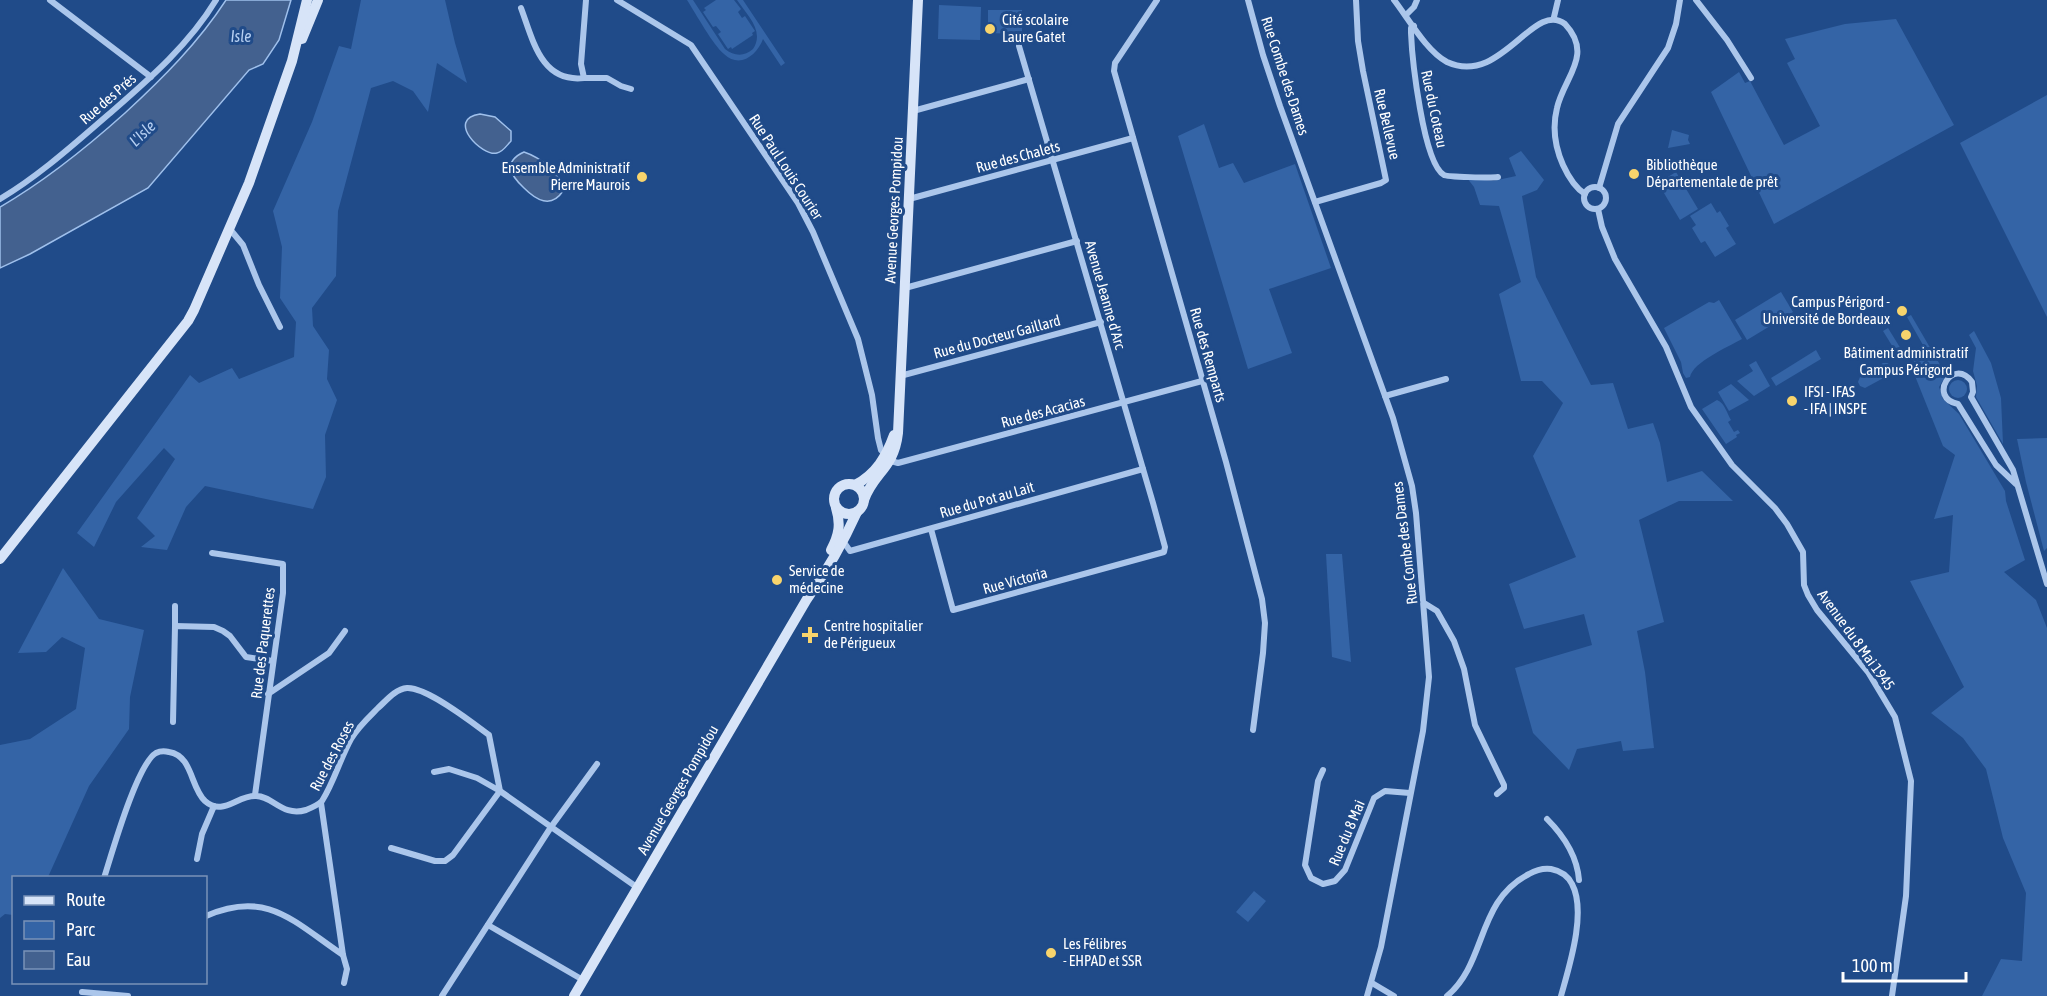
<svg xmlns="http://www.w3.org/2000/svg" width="2047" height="996" viewBox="0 0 2047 996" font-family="'Asap Condensed',sans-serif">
  <rect width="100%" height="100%" fill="#204b89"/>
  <g fill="#3464a6">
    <path d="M361 0H445L455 43 467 83 437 63 428 112 413 91 393 81 371 88 338 211 336 276 312 308 313 326 329 350 327 379 337 400 325 435 326 477 313 509 205 486 186 507 167 550 141 547 155 536 137 518 175 459 164 448 116 502 94 547 77 533 190 375 199 383 232 368 239 379 294 357 296 322 280 298 282 247 273 211 312 122 339 46 351 49Z"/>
    <path d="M687 0H693L725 49C734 56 744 57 753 49 765 31 747 15 737 0H743L785 63 781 66 763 39C757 55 740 69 724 54 713 45 696 14 687 0Z"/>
    <path d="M716 0H734L741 9 738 12 742 18 745 16 755 31 752 33 753 35 732 49 731 47 728 49 718 34 721 32 716 26 713 27 703 12 706 10 704 8Z"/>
    <path d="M939 5 981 7 980 40 938 39Z"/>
    <path d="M988 10H1022V34L988 33Z"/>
    <path d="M1896 19 1954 125 1774 224 1711 92 1739 72 1745 83 1750 81 1784 145 1820 126 1787 63 1795 59 1785 39 1845 24Z"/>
    <path d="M2047 95V317L1960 143Z"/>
    <path d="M1204 124 1219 168 1233 163 1244 183 1295 164 1331 268 1269 289 1292 353 1248 369 1178 136Z"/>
    <path d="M1672 130 1689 135 1688 140 1690 144 1668 148Z"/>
    <path d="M1521 151 1544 180 1537 190 1522 196 1536 277 1591 385 1613 383 1628 429 1653 423 1660 443 1667 482 1702 471 1733 501H1679L1639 520 1664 622 1637 631 1645 672 1654 748 1623 751 1621 741 1577 749 1569 770 1533 733 1515 668 1592 645 1584 614 1524 629 1509 584 1576 557 1533 456 1563 403 1542 381H1521L1499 294 1521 282 1499 206 1480 205 1474 187 1467 178 1493 181 1516 176 1509 158Z"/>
    <path d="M1676 172 1698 209 1680 220 1658 183Z"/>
    <path d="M1711 203 1717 213 1720 211 1729 226 1726 228 1736 244 1715 257 1705 241 1701 243 1692 228 1696 225 1690 216Z"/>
    <path d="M1781 292 1793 312 1747 340 1735 320Z"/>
    <path d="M1719 300 1742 339C1728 347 1693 362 1690 377L1686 378 1683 373 1681 362 1664 328 1709 302 1714 303Z"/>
    <path d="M1911 315 1946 375 1939 387 1943 399 1959 414 2005 491 2006 501 2025 560 2004 572 2036 600 2047 628V996H1982L2001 959 2022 961 2026 893 2003 838 1986 769 1963 738 1931 713 1964 687 1910 581 1949 572 1953 515 1934 519 1955 455 1943 446 1915 376 1922 370 1908 355 1923 345 1907 317Z"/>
    <path d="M1888 328 1904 354 1899 357 1883 331Z"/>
    <path d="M1974 331 1991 363 2001 398 2003 444 1976 397 1977 386 1973 371 1976 348 1969 335Z"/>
    <path d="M1816 350 1821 359 1776 386 1771 378Z"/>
    <path d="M1756 361 1770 386 1754 396 1737 381 1753 371 1749 365Z"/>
    <path d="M1883 363H1887L1893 366 1889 375 1865 388 1860 386 1858 382 1860 377Z"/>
    <circle cx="1958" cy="389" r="9"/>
    <path d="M1731 384 1749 400 1729 411 1718 392Z"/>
    <path d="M1717 400C1725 403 1727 414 1731 420L1728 422 1734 432 1738 430 1740 433 1736 435 1737 437 1726 444 1702 409Z"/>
    <path d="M2047 438V548L2044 551 2026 482 2017 439Z"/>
    <path d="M1326 554H1342L1351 662 1332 657Z"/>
    <path d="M63 568 99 619 144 630 130 697 129 729 89 786 48 877 14 878 13 915 5 914 0 918V745L30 739 76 709 85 648 62 637 46 652 18 653Z"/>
    <path d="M1254 891 1266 901 1248 922 1236 912Z"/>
  </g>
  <g fill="#43618f" stroke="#9fc0ec" stroke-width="1.5">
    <path d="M226 0H291L279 40 263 64 249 70 148 188 30 254 0 268V207C45 181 86 148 125 113 163 78 198 43 226 0Z"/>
    <path d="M480 114 495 117 511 131V141C507 145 503 152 497 153 482 157 445 119 480 114Z"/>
    <path d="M524 152C539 157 562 173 563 191 551 209 536 200 524 188 511 176 502 162 524 152Z"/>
  </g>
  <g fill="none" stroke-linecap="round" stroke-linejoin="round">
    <g stroke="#abc6eb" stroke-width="6">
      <path d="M50 0 151 77"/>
      <path d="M617 0 691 45 798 203 813 232 858 339 872 395 878 438 881 450 891 461 898 463 1202 381"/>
      <path d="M1157 0 1115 63 1114 71 1226 462 1262 599 1265 623 1263 653 1253 730"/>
      <path d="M1248 0 1263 55 1280 106 1393 418 1412 486 1416 513 1429 677 1423 731 1381 947 1367 996"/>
      <path d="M1394 0C1408 18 1427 52 1447 62 1501 87 1533 0 1565 24 1594 55 1564 77 1557 108 1552 128 1555 147 1563 165 1568 176 1574 187 1585 194"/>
      <path d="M1696 0 1727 40 1751 78"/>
      <path d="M521 8C533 40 541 83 584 78L581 64 586 0"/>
      <path d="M1406 15 1414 7 1417 0"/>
      <path d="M1554 17 1558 0"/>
      <path d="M1414 26 1411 28V33C1412 57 1423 163 1444 175 1447 177 1492 178 1498 177"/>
      <path d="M584 78H607L621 86 631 89"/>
      <path d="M913 111 1029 79"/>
      <circle cx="1595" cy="198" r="11"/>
      <path d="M1599 188 1618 124 1668 48 1676 24 1680 0"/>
      <path d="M0 199C40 175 74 144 109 114 148 80 189 45 216 0"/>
      <path d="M909 199 1133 138"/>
      <path d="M1315 202 1381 183 1386 180 1363 71 1358 41 1356 0"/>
      <path d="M1598 209 1602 227 1615 259 1666 347 1691 407 1732 465 1775 508 1787 524 1803 552 1804 585 1808 595 1817 610 1868 672 1895 717 1911 781 1906 896 1892 996"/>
      <path d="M229 228 243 245 259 285 280 327"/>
      <path d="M905 288 1077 241"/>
      <path d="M900 376 1101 322"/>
      <path d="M1385 396 1446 379"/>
      <path d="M2016 484 1996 465 1958 404C1927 398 1953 356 1972 382L1973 392 1971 397 2013 470 2047 584"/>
      <path d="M931 529 953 610 1164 552 1165 547 1153 503 1019 46"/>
      <path d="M843 541 850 551 1143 469"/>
      <path d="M212 553 283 564V593L255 795"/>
      <path d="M1424 603 1437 611 1454 641 1464 669 1475 725 1504 785V788L1497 794"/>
      <path d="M175 626V606"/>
      <path d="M268 694 329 653 345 631"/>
      <path d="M173 722 175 626 214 627 223 631 230 636 246 657 273 661"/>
      <path d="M1323 770 1318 781 1305 865 1311 878 1323 884 1335 881 1345 870 1374 798 1385 791 1410 793"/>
      <path d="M321 803 343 955 347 969 344 983"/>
      <path d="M1547 819C1564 836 1577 855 1579 880"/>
      <path d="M391 848 435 861H445L453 855 500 791 477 778 449 769 434 772"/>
      <path d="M197 859 202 834 214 806"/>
      <path d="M104 878C112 853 137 764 156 753 160 751 165 751 169 752 193 756 190 787 205 801 223 817 237 795 256 796 273 796 282 817 306 810 311 808 319 804 322 801 334 782 340 759 351 739 358 727 368 718 378 708 386 701 395 689 407 688 427 687 473 723 489 735L500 791 638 888"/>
      <path d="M206 916C267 889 294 922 343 955"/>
      <path d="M488 925 583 980"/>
      <path d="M1372 983 1394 996"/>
      <path d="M82 992 128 996"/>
      <path d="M442 996 551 827 597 764"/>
      <path d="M1447 996C1487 963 1476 901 1529 874 1536 870 1543 868 1551 869 1561 871 1568 876 1572 884 1587 912 1569 967 1561 996"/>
    </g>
    <g stroke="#d7e4f8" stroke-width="10">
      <path d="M302 39 318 0"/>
      <circle cx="849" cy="499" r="15"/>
      <path d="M855 485C876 474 886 457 894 435"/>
      <path d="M864 500C874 472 894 469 898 433L918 0"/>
      <path d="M831 550C839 535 841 524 836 508"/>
      <path d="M0 559 188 321 194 310 249 183 292 61 307 0"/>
      <path d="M574 996 807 599C827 571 843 543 857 512"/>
    </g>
  </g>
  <g fill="#f8d46c" stroke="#204b89" stroke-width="2">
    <circle cx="990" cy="29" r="6"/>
    <circle cx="1634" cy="174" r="6"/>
    <circle cx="642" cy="177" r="6"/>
    <circle cx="1902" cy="311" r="6"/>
    <circle cx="1906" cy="335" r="6"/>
    <circle cx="1792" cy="401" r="6"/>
    <circle cx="777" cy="580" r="6"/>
    <path d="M807 626h6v6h6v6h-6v6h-6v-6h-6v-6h6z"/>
    <circle cx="1051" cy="953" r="6"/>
  </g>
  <g text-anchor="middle" stroke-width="6" stroke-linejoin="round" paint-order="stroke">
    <g font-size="15" fill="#fff" stroke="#204b89" text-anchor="start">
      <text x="1002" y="25">Cité scolaire<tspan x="1002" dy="17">Laure Gatet</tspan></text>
      <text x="1646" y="170">Bibliothèque<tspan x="1646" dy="17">Départementale de prêt</tspan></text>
      <text x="630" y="173" text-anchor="end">Ensemble Administratif<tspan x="630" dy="17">Pierre Maurois</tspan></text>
      <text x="1890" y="307" text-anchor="end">Campus Périgord -<tspan x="1890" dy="17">Université de Bordeaux</tspan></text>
      <text x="1906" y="358" text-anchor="middle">Bâtiment administratif<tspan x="1906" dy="17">Campus Périgord</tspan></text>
      <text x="1804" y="397">IFSI - IFAS<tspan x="1804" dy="17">- IFA | INSPE</tspan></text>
      <text x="789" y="576">Service de<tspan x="789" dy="17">médecine</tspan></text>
      <text x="824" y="631">Centre hospitalier<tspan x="824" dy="17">de Périgueux</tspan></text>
      <text x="1063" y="949">Les Félibres<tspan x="1063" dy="17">- EHPAD et SSR</tspan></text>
    </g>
    <g font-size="15" fill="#fff" stroke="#204b89">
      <text transform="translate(1285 76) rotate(72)" y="5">Rue Combe des Dames</text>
      <text transform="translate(108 99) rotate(-41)" y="5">Rue des Prés</text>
      <text transform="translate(1434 109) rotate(78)" y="5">Rue du Coteau</text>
      <text transform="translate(1387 124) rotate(77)" y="5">Rue Bellevue</text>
      <text transform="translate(1018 157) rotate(-15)" y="5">Rue des Chalets</text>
      <text transform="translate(786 167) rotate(57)" y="5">Rue Paul Louis Courier</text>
      <text transform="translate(894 210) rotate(-87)" y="5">Avenue Georges Pompidou</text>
      <text transform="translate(1105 295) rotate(74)" y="5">Avenue Jeanne d'Arc</text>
      <text transform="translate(997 337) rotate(-15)" y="5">Rue du Docteur Gaillard</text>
      <text transform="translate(1208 355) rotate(74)" y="5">Rue des Remparts</text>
      <text transform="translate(1043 412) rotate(-15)" y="5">Rue des Acacias</text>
      <text transform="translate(987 500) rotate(-16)" y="5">Rue du Pot au Lait</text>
      <text transform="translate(1405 543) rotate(-97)" y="5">Rue Combe des Dames</text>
      <text transform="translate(1015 581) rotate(-15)" y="5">Rue Victoria</text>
      <text transform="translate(1856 640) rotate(54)" y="5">Avenue du 8 Mai 1945</text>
      <text transform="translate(263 643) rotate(-83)" y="5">Rue des Paquerettes</text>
      <text transform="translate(332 756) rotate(-62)" y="5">Rue des Roses</text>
      <text transform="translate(678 790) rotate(-60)" y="5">Avenue Georges Pompidou</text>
      <text transform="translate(1347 833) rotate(-67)" y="5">Rue du 8 Mai</text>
    </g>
    <g font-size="16" font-style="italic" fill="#b7d0f2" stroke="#204b89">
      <text x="241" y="42">Isle</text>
      <text transform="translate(142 133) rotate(-44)" y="6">L'Isle</text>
    </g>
  </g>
  <rect x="12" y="876" width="195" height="108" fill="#204b89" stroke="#7993b8" stroke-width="1.5"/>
  <rect x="24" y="896" width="30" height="9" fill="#d7e4f8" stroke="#7993b8" stroke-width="1.5"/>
  <text x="66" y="906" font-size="18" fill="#ffffff">Route</text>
  <rect x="24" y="921" width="30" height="18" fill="#3464a6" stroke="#7993b8" stroke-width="1.5"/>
  <text x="66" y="936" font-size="18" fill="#ffffff">Parc</text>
  <rect x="24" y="951" width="30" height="18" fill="#43618f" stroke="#7993b8" stroke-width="1.5"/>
  <text x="66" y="966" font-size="18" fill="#ffffff">Eau</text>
  <path d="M1843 972v9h123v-9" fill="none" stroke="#ffffff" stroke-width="3"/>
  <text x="1852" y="972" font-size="18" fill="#ffffff" stroke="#204b89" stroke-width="4.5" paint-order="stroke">100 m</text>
</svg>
